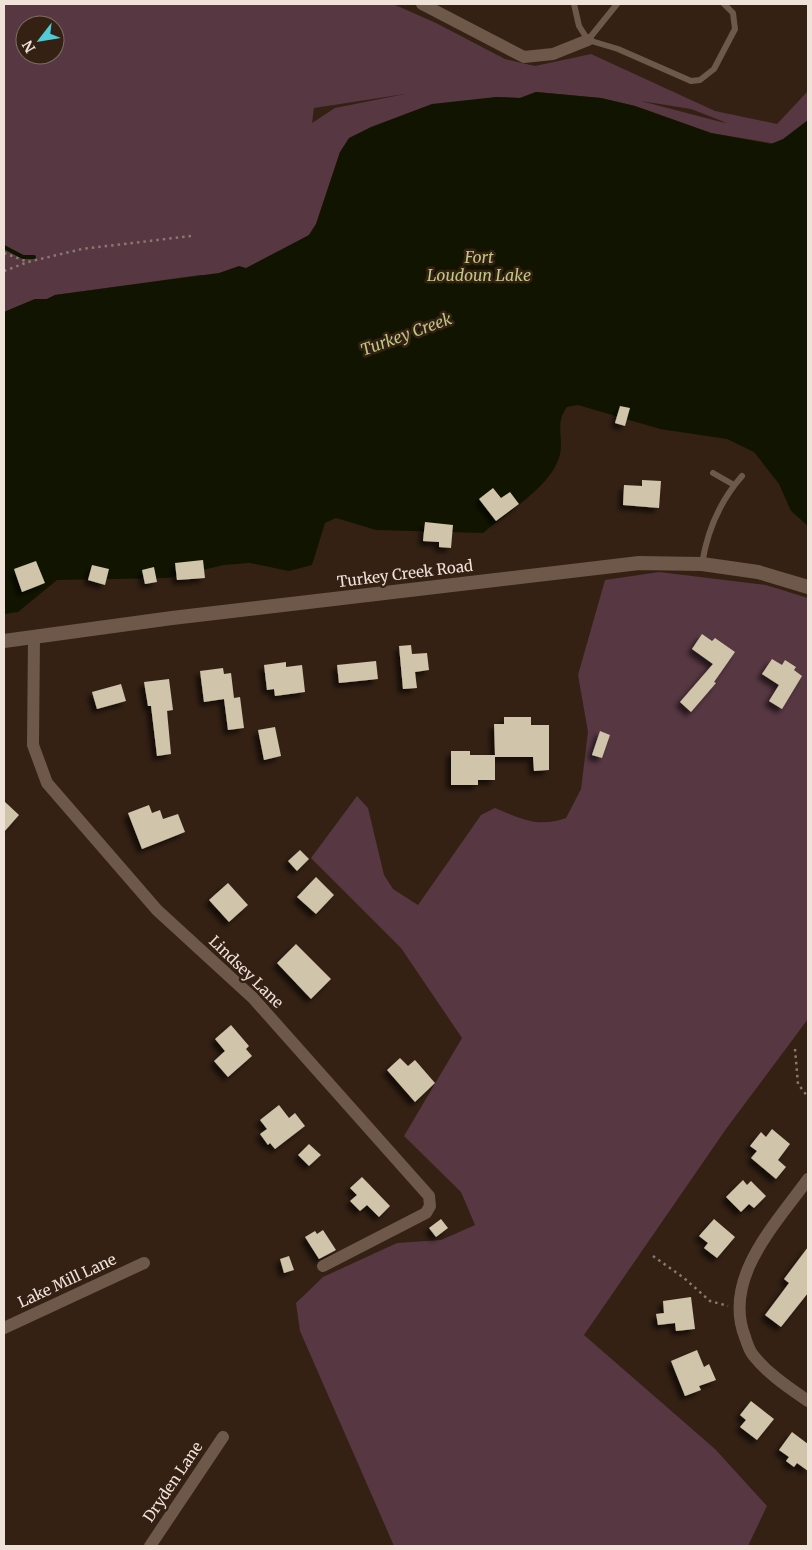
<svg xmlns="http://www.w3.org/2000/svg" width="812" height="1550" viewBox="0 0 812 1550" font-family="Merriweather,serif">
  <defs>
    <filter id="shadow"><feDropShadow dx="-4.5" dy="4.5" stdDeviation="2.5" flood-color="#0009"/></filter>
  </defs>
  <rect width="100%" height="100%" fill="#342114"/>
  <g fill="#563742" fill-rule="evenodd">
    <path d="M4 4H393L436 23 505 59 535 66 591 54 715 111 777 124 808 91V120L783 145 711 133 635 106 601 98 536 92 520 98 496 97 340 152 316 224 309 235 246 276 200 275 55 295 47 299H35L4 312ZM25 25H55V55H25ZM405 94 335 108 312 123 314 108ZM641 101 691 109 727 123 721 122Z"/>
    <path d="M659 572 766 585 808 598V1019L726 1129 584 1335 715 1449 767 1506 748 1546H394L300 1331 296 1303 323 1277 397 1243 441 1240 475 1225 461 1192 404 1136 462 1038 401 948 311 858 357 796 368 808 384 875 393 889 418 905 481 815 495 808C521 819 538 828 566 818L581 789 588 732 578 675 605 580Z"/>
  </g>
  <path fill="#111500" d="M536 92 601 98 635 106 711 133 771 144 783 139 808 120V526L791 511 779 484 754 452 727 439 660 429 578 405 567 407C554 424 565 440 559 458 549 488 506 513 483 533L376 530 336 518 325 523 312 565 289 571 250 563 224 565 168 578 57 580 18 612 4 614V312L35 299H47L55 295 219 273 239 266 246 268 309 235 316 224 340 152 349 138 371 127 432 104 496 97 520 98Z"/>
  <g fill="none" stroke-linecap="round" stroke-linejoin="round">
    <path stroke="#111500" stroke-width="4" d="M4 247 23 257H34"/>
  </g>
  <g fill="#d0c4aa" filter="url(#shadow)">
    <path d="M620 406 630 408 625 426 615 423Z"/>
    <path d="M642 480 661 481 659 508 623 505 624 485 642 486Z"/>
    <path d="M493 488 501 498 510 492 519 504 496 521 479 499Z"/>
    <path d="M425 522 453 525 451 548 439 547V542L423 541Z"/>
    <path d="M203 560 205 578 177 580 175 563Z"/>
    <path d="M36 561 45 583 22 592 14 569Z"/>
    <path d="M92 565 109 569 105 585 88 580Z"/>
    <path d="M154 567 157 582 145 584 142 570Z"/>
    <path d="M702 634 712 641 715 638 735 652 714 682 716 683 691 712 680 702 713 664 692 649Z"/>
    <path d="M411 645 412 654 427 653 429 670 415 672 417 688 403 689 399 646Z"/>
    <path d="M772 659 782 665 785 660 796 667 794 670 802 676 782 709 769 701 779 685 762 674Z"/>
    <path d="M376 661 378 679 339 683 337 665Z"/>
    <path d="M286 662V667L302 665 305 692 275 696 274 689 267 690 264 665Z"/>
    <path d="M223 668 224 674 231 673 234 698 240 697 244 728 228 730 224 699 204 702 200 671Z"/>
    <path d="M169 679 173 710 167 711 171 754 157 756 151 706H148L144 682Z"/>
    <path d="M121 684 126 701 97 709 92 692Z"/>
    <path d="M504 717H531V725H549V770L534 771 533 757H495V780H478V785H451V751H470V755H495L494 724H504Z"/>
    <path d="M275 727 281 756 264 760 258 730Z"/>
    <path d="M600 731 610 735 602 758 592 755Z"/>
    <path d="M4 801 19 815 4 832Z"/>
    <path d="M149 805 152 813 160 810 163 819 178 814 185 832 142 849 128 813Z"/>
    <path d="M300 850 309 859 297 871 288 861Z"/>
    <path d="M316 877 334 895 316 914 297 897Z"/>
    <path d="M228 883 248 905 229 922 209 900Z"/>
    <path d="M296 944 331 979 311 999 277 963Z"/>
    <path d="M231 1025 249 1046 246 1049 252 1056 228 1077 214 1061 225 1051 215 1039Z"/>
    <path d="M400 1058 408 1066 415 1060 435 1083 415 1102 387 1070Z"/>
    <path d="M279 1105 289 1118 295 1113 305 1126 275 1149 270 1143 268 1145 260 1134 267 1129 260 1120Z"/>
    <path d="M772 1129 790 1144 778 1160 786 1167 776 1179 751 1158 757 1151 750 1146 761 1132 766 1137Z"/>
    <path d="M309 1144 321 1155 309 1166 298 1155Z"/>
    <path d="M362 1177 390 1206 379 1217 367 1205 360 1211 350 1201 357 1195 350 1188Z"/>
    <path d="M743 1180 747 1185 751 1181 766 1196 754 1208 749 1204 741 1212 726 1197Z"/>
    <path d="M441 1219 448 1228 436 1237 429 1228Z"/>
    <path d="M714 1219 735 1237 717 1258 704 1248 708 1243 699 1236Z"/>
    <path d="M323 1230 336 1250 319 1259 305 1237 315 1231 317 1234Z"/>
    <path d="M808 1247V1293L781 1327 765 1315 789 1283 784 1279Z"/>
    <path d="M289 1256 294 1270 284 1273 280 1259Z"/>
    <path d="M691 1297 695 1329 676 1331 675 1323 658 1325 656 1314 664 1313 663 1301Z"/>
    <path d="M697 1350 704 1367 709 1364 716 1380 699 1386 701 1390 685 1396 671 1361Z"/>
    <path d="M751 1401 774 1419 757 1440 740 1427 746 1420 740 1415Z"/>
    <path d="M792 1432 808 1444V1471L797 1463 794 1467 786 1461 789 1457 779 1450Z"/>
  </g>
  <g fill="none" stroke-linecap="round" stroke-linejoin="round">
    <g stroke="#89796e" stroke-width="2.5" stroke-dasharray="2.5 4" stroke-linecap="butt">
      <path d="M4 253 28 262"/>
      <path d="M4 271 28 262 82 249 191 236"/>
      <path d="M795 1049 798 1084 808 1097"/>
      <path d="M653 1256 684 1278 710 1301 728 1306"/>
    </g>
    <g stroke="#6e5849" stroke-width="6">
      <path d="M574 4 579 26 588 40 618 49 691 81 700 80 714 69 735 29 733 13 724 4"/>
      <path d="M588 40 617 4"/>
      <path d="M713 473 734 485"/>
      <path d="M702 564C707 532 720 501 742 476"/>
    </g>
    <g stroke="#6e5849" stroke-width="12">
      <path d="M422 4 524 57 553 54 588 40"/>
      <path d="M34 637 33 745 47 783 157 910 253 998 429 1196 430 1206 426 1213 323 1266"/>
      <path d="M808 1179C776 1224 722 1278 745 1337 747 1343 749 1350 753 1355 768 1374 788 1387 808 1401"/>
      <path d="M4 1328 144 1263"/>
      <path d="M150 1546 223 1437"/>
    </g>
    <path stroke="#6e5849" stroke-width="14" d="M4 641 172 618 639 563 702 564 758 572 808 587"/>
  </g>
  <g text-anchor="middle" stroke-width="5" stroke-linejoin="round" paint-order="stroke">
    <g font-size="15" fill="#efe2d9" stroke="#342114">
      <text transform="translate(405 574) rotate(-7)" y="5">Turkey Creek Road</text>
      <text transform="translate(246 972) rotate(44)" y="5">Lindsey Lane</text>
      <text transform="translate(67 1281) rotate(-25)" y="5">Lake Mill Lane</text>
      <text transform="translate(173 1482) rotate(-56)" y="5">Dryden Lane</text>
    </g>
    <g font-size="16" font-style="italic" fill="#bdc881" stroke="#342114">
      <text x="479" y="263">Fort<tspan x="479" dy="18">Loudoun Lake</tspan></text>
      <text transform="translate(406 334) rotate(-20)" y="6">Turkey Creek</text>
    </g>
  </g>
  <rect width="812" height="1550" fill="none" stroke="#efe2d9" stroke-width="10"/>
  <g transform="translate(40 40) rotate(239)"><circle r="24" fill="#342114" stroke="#7f6e63"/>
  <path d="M0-4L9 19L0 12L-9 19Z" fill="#52cbd9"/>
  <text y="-8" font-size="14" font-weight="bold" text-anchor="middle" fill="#efe2d9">N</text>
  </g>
</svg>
